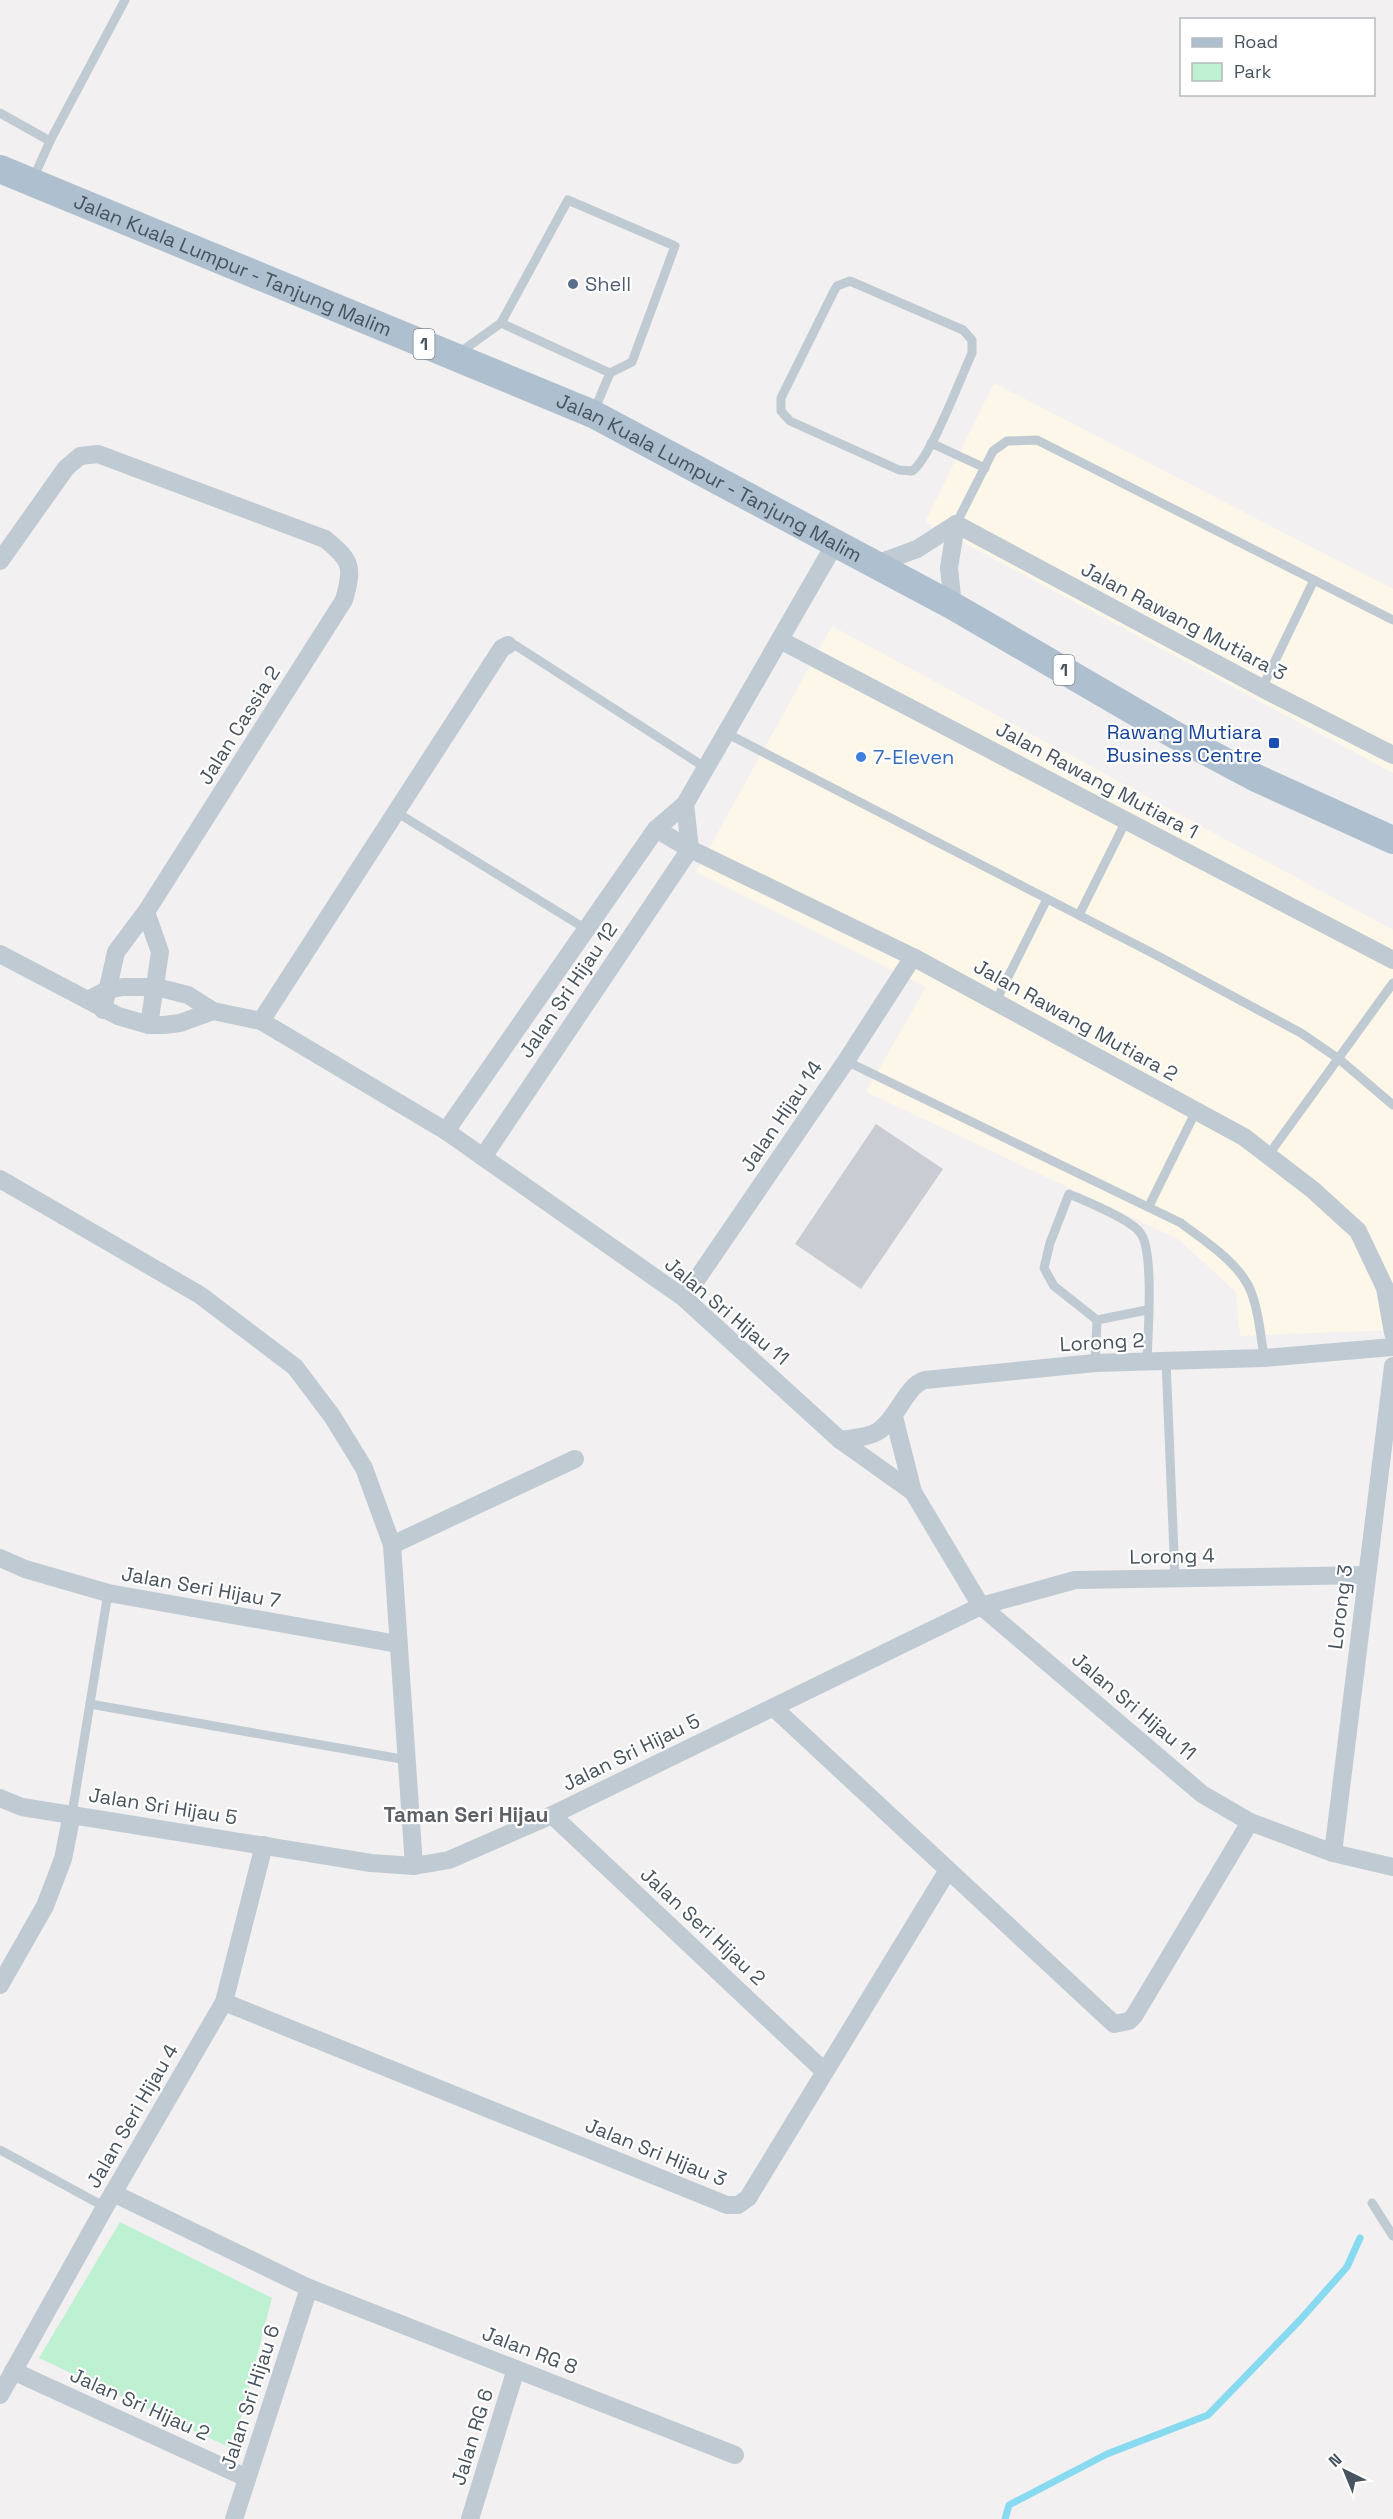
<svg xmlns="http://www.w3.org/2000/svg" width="1393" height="2519" viewBox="0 0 1393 2519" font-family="'Space Grotesk',sans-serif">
  <rect width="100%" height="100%" fill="#f2f0f0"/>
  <g fill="#fdf7e9">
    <path d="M994 383 1393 589V773L925 522Z"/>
    <path d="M832 626 1393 930V1330L1240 1336 1236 1292 1178 1239 866 1092 926 987 696 872Z"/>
  </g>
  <path fill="#bdf1d1" d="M120 2222 272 2298 233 2449 39 2358Z"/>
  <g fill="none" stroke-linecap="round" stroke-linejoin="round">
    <path stroke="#88daf0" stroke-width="7" d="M1005 2519 1009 2505 1107 2454 1208 2415 1300 2320 1347 2267 1360 2238"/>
  </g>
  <path fill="#c9ccd2" d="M876 1124 943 1169 861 1289 795 1244Z"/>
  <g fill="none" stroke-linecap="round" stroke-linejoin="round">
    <g stroke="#c0cad2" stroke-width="9">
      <path d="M0 113 50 141"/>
      <path d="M33 179 50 141 125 0"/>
      <path d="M850 281 963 330 972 340V353C961 377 930 459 912 471L899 470 790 421 781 411V398L834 291 837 286Z"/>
      <path d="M501 323 568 200 675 246 632 362 610 373"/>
      <path d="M459 353 501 323 610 373 594 411"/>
      <path d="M931 443 985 468"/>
      <path d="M956 524 993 451 1007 441 1037 440 1393 620"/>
      <path d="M508 645H515L706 768"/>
      <path d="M1262 688 1314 580"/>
      <path d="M726 733 1158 956 1301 1033 1339 1059 1393 1105"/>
      <path d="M396 812 586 929"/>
      <path d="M1079 915 1126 821"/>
      <path d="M996 1001 1047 899"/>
      <path d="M846 1061 1181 1223C1204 1241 1234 1259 1248 1285 1258 1304 1261 1337 1264 1358"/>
      <path d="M1269 1154 1393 983"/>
      <path d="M1149 1206 1196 1111"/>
      <path d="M1097 1320 1147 1310"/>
      <path d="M1166 1361 1175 1578"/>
      <path d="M1095 1363 1097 1320 1054 1286 1044 1268 1050 1243 1069 1194C1085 1201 1133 1220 1141 1234 1154 1253 1148 1334 1147 1361"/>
      <path d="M90 1704 407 1760"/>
      <path d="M72 1814 108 1593"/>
      <path d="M0 2150 105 2207"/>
      <path d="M1372 2203 1393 2236"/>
    </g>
    <g stroke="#c0cad2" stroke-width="18">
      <path d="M956 524 1273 694 1393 755"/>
      <path d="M0 561 66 468 80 456 98 454 325 539C351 560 354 566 344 600L146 912 116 952 103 1010"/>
      <path d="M876 564 917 549 956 524"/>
      <path d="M953 606 949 568 956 524"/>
      <path d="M780 640 1393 960"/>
      <path d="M656 829 690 849 913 957 1244 1137 1313 1190 1358 1231 1385 1288 1393 1333"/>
      <path d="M146 912 160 952 149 1025"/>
      <path d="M0 954 118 1016 149 1025H164L180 1023 213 1011"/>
      <path d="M88 1000 107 990 123 987H156L188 995 213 1011 261 1021 446 1131 684 1298 840 1440 913 1492"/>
      <path d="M261 1021 502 648 508 645"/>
      <path d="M446 1131 656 829 685 804 836 542"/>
      <path d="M483 1157 690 849 685 804"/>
      <path d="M0 1179 200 1295 295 1367 332 1416 364 1468 392 1545 414 1866"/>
      <path d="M684 1298 846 1061 913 957"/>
      <path d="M894 1417 913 1492 981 1606 1202 1794 1250 1822 1333 1853 1393 1867"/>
      <path d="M840 1440C852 1438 866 1438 877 1432 897 1420 906 1385 925 1380L1095 1363 1264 1358 1393 1347"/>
      <path d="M392 1545 575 1459"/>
      <path d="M0 1558 25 1569 108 1593 398 1644"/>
      <path d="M774 1708 1114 2024 1129 2021 1134 2016 1250 1822"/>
      <path d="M0 1798 22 1807 371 1863 414 1866 449 1860 552 1815 981 1606 1075 1580 1367 1575"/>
      <path d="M552 1815 824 2071"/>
      <path d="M1333 1853 1393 1366"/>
      <path d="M0 1985 45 1906 63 1859 72 1814"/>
      <path d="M224 2002 727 2205H738L748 2198 948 1870"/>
      <path d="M113 2193 309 2288 735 2455"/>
      <path d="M13 2371 247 2478"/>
      <path d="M0 2395 105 2207 224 2002 264 1845"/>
      <path d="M234 2519 309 2288"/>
      <path d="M470 2519 516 2369"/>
    </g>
    <path stroke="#aebfcf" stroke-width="28" id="s1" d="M0 169 593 414 953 606 1175 735 1256 778 1393 840"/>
  </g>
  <circle fill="#5c6f8a" stroke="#fff" stroke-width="2" cx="573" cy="284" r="6"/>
  <rect fill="#1a4fb4" stroke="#fff" stroke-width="2" x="1268" y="737" width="12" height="12" rx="3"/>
  <circle fill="#3f7fe0" stroke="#fff" stroke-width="2" cx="861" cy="757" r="6"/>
  <g text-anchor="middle" stroke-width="4.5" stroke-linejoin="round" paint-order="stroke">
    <g fill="#fff" stroke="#7e878e" stroke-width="1.5">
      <rect x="413.5" y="329" width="21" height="30" rx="4.5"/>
      <rect x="1053.5" y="655" width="21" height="30" rx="4.5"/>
    </g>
    <g font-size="18" font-weight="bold" fill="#47535e">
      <text x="424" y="350">1</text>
      <text x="1064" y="676">1</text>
    </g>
    <g font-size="20" fill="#47535e" stroke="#fff">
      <text dy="7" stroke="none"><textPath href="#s1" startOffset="252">Jalan Kuala Lumpur - Tanjung Malim</textPath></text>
      <text dy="7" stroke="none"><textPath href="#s1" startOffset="774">Jalan Kuala Lumpur - Tanjung Malim</textPath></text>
      <text transform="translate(1184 621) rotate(28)" y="7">Jalan Rawang Mutiara 3</text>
      <text transform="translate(239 725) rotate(-58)" y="7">Jalan Cassia 2</text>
      <text transform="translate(1097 780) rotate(28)" y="7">Jalan Rawang Mutiara 1</text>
      <text transform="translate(568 990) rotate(-56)" y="7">Jalan Sri Hijau 12</text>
      <text transform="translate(1076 1020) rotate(29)" y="7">Jalan Rawang Mutiara 2</text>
      <text transform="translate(781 1116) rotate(-56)" y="7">Jalan Hijau 14</text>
      <text transform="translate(727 1311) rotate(40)" y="7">Jalan Sri Hijau 11</text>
      <text transform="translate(1102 1342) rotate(-3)" y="7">Lorong 2</text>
      <text transform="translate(1172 1556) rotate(-1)" y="7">Lorong 4</text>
      <text transform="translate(201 1587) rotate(10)" y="7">Jalan Seri Hijau 7</text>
      <text transform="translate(1340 1607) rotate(-83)" y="7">Lorong 3</text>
      <text transform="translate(1134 1706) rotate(40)" y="7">Jalan Sri Hijau 11</text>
      <text transform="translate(631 1752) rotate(-26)" y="7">Jalan Sri Hijau 5</text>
      <text transform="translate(163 1806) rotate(9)" y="7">Jalan Sri Hijau 5</text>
      <text transform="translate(703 1926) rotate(43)" y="7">Jalan Seri Hijau 2</text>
      <text transform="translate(132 2116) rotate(-60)" y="7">Jalan Seri Hijau 4</text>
      <text transform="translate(656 2152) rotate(22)" y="7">Jalan Sri Hijau 3</text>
      <text transform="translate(530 2350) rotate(21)" y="7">Jalan RG 8</text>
      <text transform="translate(250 2397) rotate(-72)" y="7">Jalan Sri Hijau 6</text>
      <text transform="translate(140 2404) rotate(24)" y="7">Jalan Sri Hijau 2</text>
      <text transform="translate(472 2437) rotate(-73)" y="7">Jalan RG 6</text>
    </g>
    <g font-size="20" fill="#4e5e75" stroke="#fff" text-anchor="start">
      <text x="585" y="291">Shell</text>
    </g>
    <g font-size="20" fill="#164399" stroke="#fff" text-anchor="end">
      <text x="1262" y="739">Rawang Mutiara<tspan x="1262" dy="23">Business Centre</tspan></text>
    </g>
    <g font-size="20" fill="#366cbe" stroke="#fff" text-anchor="start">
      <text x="873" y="764">7-Eleven</text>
    </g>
    <g font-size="21" font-weight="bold" fill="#5c6065" stroke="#fff">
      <text x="466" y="1822">Taman Seri Hijau</text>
    </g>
  </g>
  <rect x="1180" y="18" width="195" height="78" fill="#ffffff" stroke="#b5babf" stroke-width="1.5"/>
  <rect x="1192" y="38" width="30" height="9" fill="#aebfcf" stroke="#b5babf" stroke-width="1.5"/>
  <text x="1234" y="48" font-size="18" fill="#47535e">Road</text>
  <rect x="1192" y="63" width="30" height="18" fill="#bdf1d1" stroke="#b5babf" stroke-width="1.5"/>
  <text x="1234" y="78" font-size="18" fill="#47535e">Park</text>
  <g transform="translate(1345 2471) rotate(317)" stroke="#ffffff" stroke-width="4.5" paint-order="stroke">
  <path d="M0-4.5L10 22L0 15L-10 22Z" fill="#47535e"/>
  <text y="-9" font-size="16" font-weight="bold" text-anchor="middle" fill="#47535e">N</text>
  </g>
</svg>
